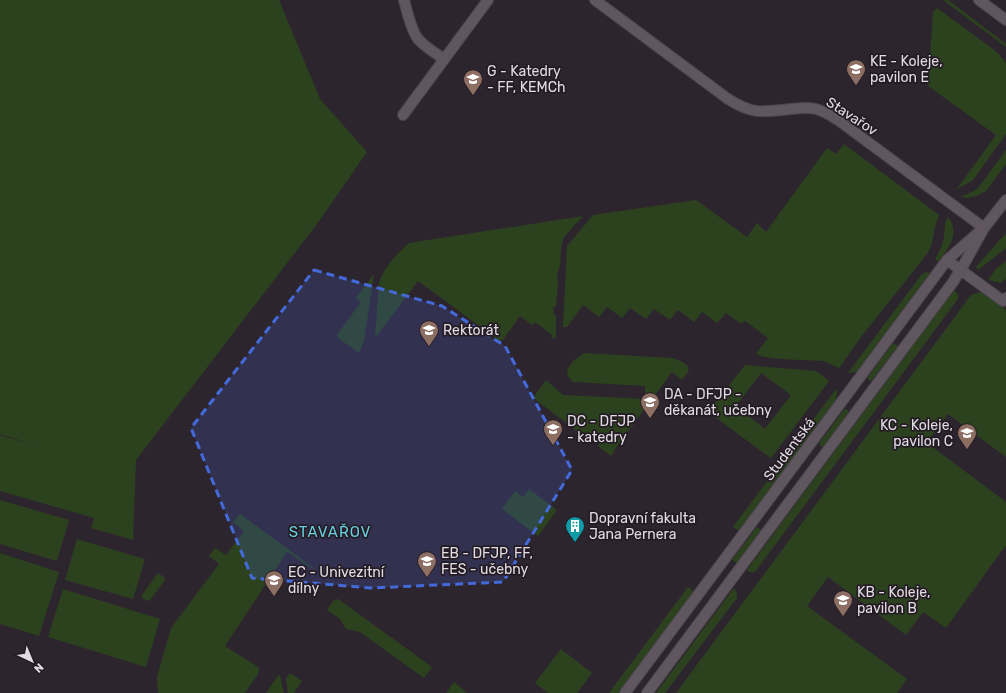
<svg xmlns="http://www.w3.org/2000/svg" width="1006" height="693" viewBox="0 0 1006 693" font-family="Rubik,sans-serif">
  <rect width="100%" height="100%" fill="#2d252e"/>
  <g fill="#2c421f" fill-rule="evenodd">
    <path d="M0 0H279L320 99 367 152 317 224 136 460 133 540 91 528 94 518 0 491V435L42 447 0 434Z"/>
    <path d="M943 0H948L1006 44V47Z"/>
    <path d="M937 8 993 49 998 53 1006 63V134L973 180C968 184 961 186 956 190L996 135 928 86 933 12Z"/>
    <path d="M844 144 939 215C933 228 935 241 927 254L861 337 839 368 824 361 780 359 764 357 756 354 768 338 745 321 741 324 726 313 717 323 702 312 694 322 678 310 670 320 654 309 646 319 630 308 622 318 607 307 599 317 583 305 567 327H563L567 246 593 215 696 200 747 237 757 223 766 232 827 148 836 154Z"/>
    <path d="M1006 150V164L986 191 977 196 966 198 960 197 974 191 979 187Z"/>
    <path d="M583 216 564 237 561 247 560 266 557 275 558 281 556 307H553L554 315H556V336L554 339 551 337 552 335 535 322 532 325 520 316 503 340 500 341 497 339 418 281 375 338 379 283C382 270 399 251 409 243Z"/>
    <path d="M948 217C961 233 948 249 938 262L935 259C939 252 943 245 944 237 945 230 944 223 948 217Z"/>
    <path d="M1006 233V248L978 270 976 267Z"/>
    <path d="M1006 261V279L1000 283 988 280 996 269Z"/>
    <path d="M927 272 930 273 858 371 850 373H848L922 274Z"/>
    <path d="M374 274 365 335 363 343 359 353 338 338 337 335 361 302 356 298Z"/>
    <path d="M954 290C957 293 959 295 958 299L755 572C752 573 749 573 747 570Z"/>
    <path d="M981 292 1006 310V457L948 414 927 443 1006 502V545L946 628 923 612 906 635 828 577 807 606 907 679 897 693H676L971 295Z"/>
    <path d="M893 343 898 346 872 380 870 381 868 379V377Z"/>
    <path d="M584 353 672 358C678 360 692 364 688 372 687 374 684 377 682 380L672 372 615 449V450L611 456 598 446 600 442 591 435 588 439 533 398 546 380 563 395 645 399V386L573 382 568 376 567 370 573 361Z"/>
    <path d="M745 365 815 371 819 373 829 381 771 458 708 412ZM761 373 791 395 765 429 736 406Z"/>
    <path d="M836 389 837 394 835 402 739 531 733 527Z"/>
    <path d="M846 409 848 410V413L824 446 823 447 821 446 819 443 820 442 844 410Z"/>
    <path d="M529 489 557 510 538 536 502 509 515 491 523 497Z"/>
    <path d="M0 500 69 520 57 561 0 544Z"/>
    <path d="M240 514 311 566 316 571 287 552 225 646 258 667 259 670 258 674 245 693H158L157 677 171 628 219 564 209 556 215 548 226 555 244 531 233 522Z"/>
    <path d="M757 527 761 530 737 563 732 560Z"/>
    <path d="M77 539 145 559 133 599 65 580Z"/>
    <path d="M0 553 59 572 39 636 0 624Z"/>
    <path d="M158 573 164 577 165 580 150 600 147 601 142 598V595Z"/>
    <path d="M688 587 694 592 618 693H609Z"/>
    <path d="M734 588 737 593V598L665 693H656Z"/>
    <path d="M63 589 160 619 146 667 48 637Z"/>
    <path d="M338 599 432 667 424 678 360 632 346 629 340 619 327 610 333 601Z"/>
    <path d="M561 649 592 673 577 693H548L535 683Z"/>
    <path d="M290 673 302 681 294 693H288L286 679Z"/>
    <path d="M280 675 284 693H266L277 677Z"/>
    <path d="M454 682 467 693H446Z"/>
  </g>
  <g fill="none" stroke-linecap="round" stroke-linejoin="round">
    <defs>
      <g id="minor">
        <path d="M404 0C407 11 411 30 418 39 425 47 435 53 444 59"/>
        <path d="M595 0 728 99C753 115 763 112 791 109 799 108 808 107 816 109 824 111 831 116 838 120L984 228"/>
        <path d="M403 115 488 0"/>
        <path d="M947 260 1003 301 1006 298"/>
        <path d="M625 693 947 260 979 232"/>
        <path d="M647 693 953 282 964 264 984 228 1006 200"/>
      </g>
      <path id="secondary" d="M979 0 1006 20"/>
    </defs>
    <use href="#minor" stroke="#4a444b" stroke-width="12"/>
    <use href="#secondary" stroke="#4a444b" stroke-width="12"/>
    <use href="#minor" stroke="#605660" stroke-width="10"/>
    <use href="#secondary" stroke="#605660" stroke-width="10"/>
  </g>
  <path fill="#446ada" fill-opacity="0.2" stroke="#446ada" stroke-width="3" stroke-dasharray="8 5" stroke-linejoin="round" d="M314 270 442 306 505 346 572 470 503 582 371 588 252 578 191 428Z"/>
  <defs>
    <symbol id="university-pin" viewBox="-11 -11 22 30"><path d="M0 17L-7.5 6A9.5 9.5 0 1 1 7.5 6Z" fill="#8d6e63" stroke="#241b24"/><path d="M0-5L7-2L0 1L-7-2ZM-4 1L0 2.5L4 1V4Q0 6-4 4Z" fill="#fff"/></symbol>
    <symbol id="building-pin" viewBox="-11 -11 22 30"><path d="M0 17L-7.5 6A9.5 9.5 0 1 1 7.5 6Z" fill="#0f9aa8" stroke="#241b24"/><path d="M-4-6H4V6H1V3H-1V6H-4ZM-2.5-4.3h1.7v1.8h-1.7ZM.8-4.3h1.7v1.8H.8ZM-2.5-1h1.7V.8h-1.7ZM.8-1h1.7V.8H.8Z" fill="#fff"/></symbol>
  </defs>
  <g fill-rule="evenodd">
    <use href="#university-pin" x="845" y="58" width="22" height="30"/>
    <use href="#university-pin" x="462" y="68" width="22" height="30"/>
    <use href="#university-pin" x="418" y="319" width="22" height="30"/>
    <use href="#university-pin" x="639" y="391" width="22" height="30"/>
    <use href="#university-pin" x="542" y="418" width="22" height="30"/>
    <use href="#university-pin" x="956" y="422" width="22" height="30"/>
    <use href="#building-pin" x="564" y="515" width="22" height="30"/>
    <use href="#university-pin" x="416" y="550" width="22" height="30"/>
    <use href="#university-pin" x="263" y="569" width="22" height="30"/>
    <use href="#university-pin" x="832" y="589" width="22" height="30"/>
  </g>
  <g text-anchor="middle" stroke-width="3.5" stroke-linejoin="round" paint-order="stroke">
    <g font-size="14" fill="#e1dce2" stroke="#241b24" text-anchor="start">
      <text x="870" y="66">KE - Koleje,<tspan x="870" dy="16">pavilon E</tspan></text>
      <text x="487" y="76">G - Katedry<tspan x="487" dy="16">- FF, KEMCh</tspan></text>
      <text x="443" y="335">Rektorát</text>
      <text x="664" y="399">DA - DFJP -<tspan x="664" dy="16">děkanát, učebny</tspan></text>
      <text x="567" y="426">DC - DFJP<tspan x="567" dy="16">- katedry</tspan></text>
      <text x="953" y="430" text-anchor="end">KC - Koleje,<tspan x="953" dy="16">pavilon C</tspan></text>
      <text x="589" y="523">Dopravní fakulta<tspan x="589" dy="16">Jana Pernera</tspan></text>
      <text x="441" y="558">EB - DFJP, FF,<tspan x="441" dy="16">FES - učebny</tspan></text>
      <text x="288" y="577">EC - Univezitní<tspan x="288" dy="16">dílny</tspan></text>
      <text x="857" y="597">KB - Koleje,<tspan x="857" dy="16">pavilon B</tspan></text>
    </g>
    <g font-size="14" fill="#e1dce2" stroke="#241b24">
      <text transform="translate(852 116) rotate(33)" y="5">Stavařov</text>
      <text transform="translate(789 449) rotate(-53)" y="5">Studentská</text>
    </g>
    <g font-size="15" letter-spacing="1" fill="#66d1de" stroke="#241b24">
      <text x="330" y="537">STAVAŘOV</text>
    </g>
  </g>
  <g transform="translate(32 661) rotate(136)" stroke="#241b24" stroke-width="3" paint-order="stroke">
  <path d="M0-3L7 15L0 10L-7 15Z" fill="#e1dce2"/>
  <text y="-6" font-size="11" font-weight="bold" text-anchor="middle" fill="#e1dce2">N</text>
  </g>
</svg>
